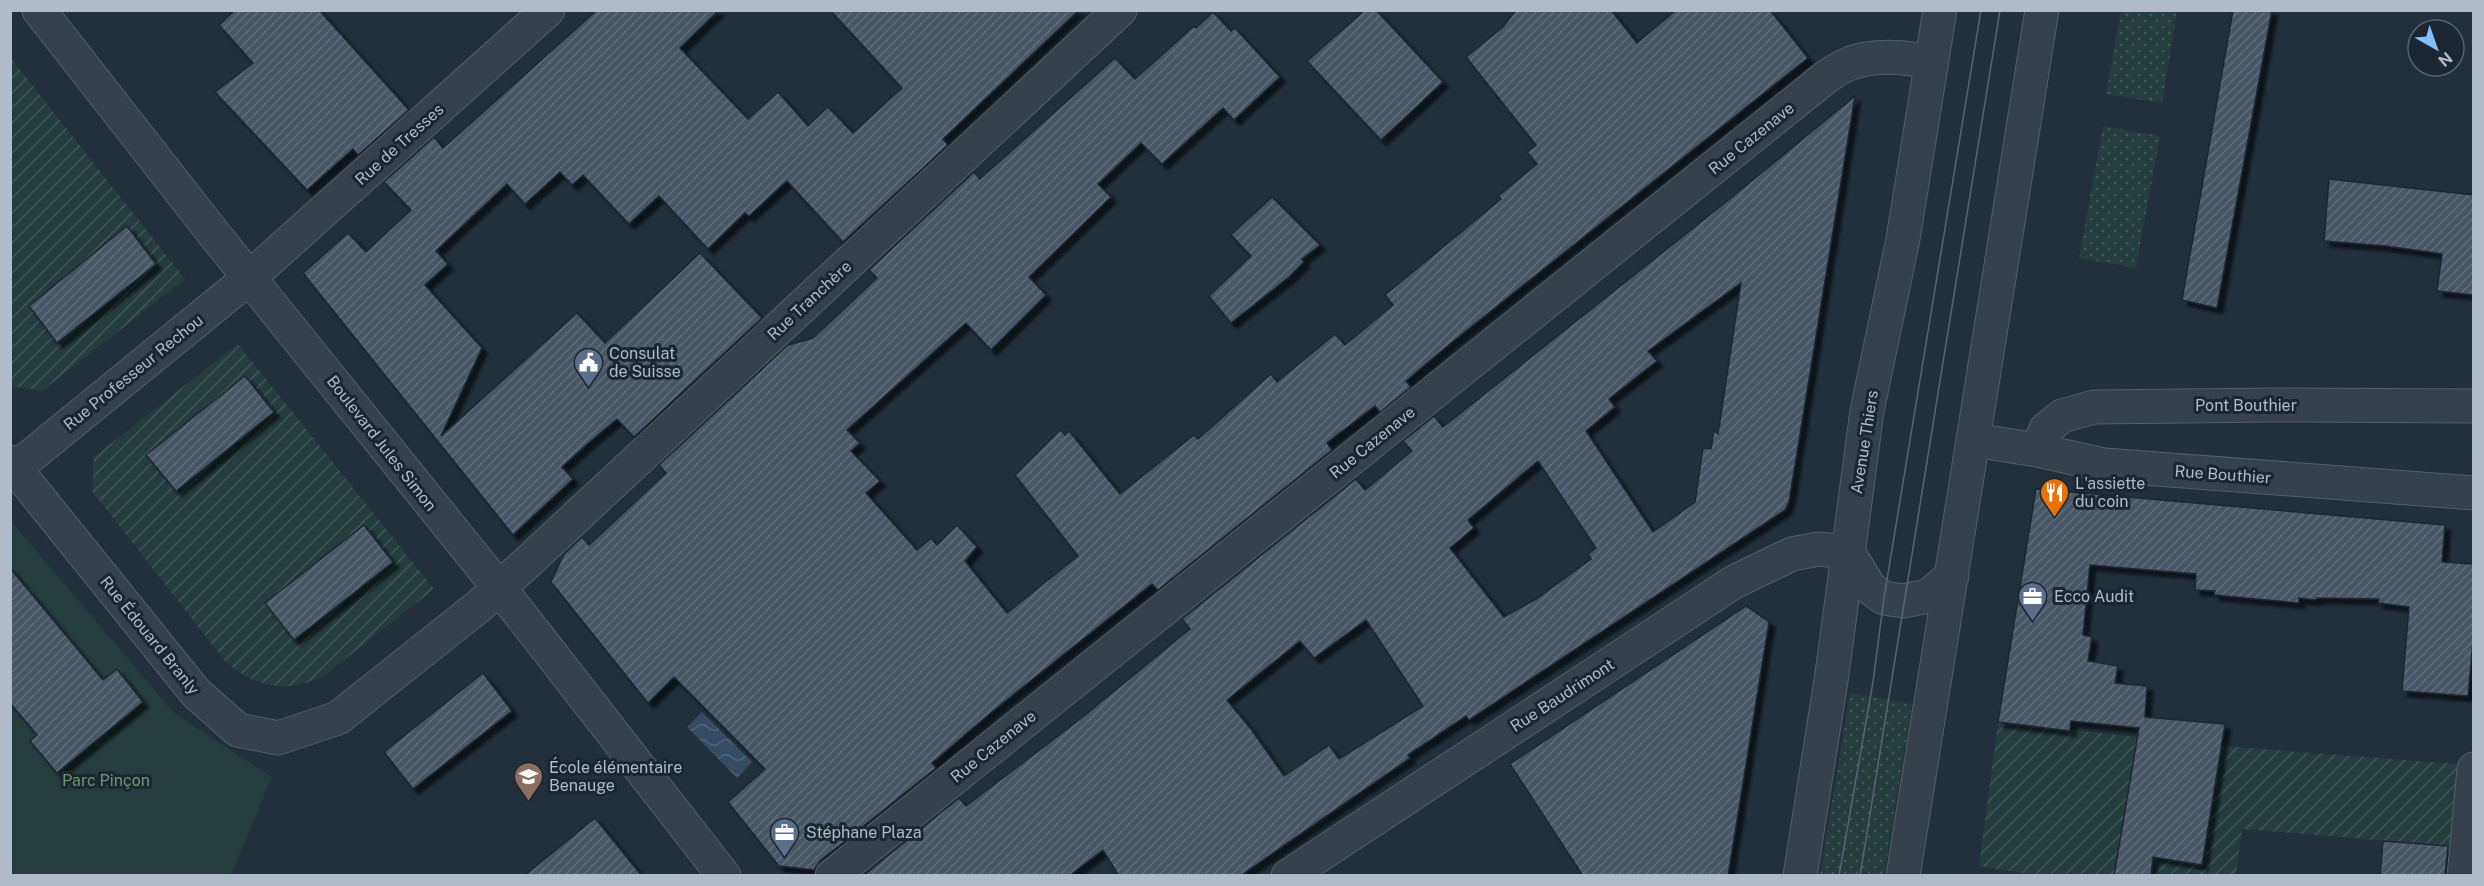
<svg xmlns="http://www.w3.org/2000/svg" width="2484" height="886" viewBox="0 0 2484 886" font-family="'Public Sans',sans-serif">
  <defs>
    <pattern id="grass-dots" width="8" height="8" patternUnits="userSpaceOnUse" patternTransform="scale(1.5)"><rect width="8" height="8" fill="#243d3d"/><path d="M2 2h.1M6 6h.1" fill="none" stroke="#415758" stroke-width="1.8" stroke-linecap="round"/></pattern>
    <pattern id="garden-furrows" width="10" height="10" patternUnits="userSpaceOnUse" patternTransform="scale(1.5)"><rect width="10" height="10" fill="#243d3d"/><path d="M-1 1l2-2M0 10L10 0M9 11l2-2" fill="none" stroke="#415758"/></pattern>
    <pattern id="water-waves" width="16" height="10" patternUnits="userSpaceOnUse" patternTransform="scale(1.5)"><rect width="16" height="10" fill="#354d64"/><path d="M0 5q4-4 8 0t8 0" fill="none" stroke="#506579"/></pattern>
    <pattern id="building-hatch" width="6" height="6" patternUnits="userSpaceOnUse" patternTransform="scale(1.5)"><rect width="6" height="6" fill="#485765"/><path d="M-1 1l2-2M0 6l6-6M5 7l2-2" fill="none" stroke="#606d7a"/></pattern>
    <filter id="shadow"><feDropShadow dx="5.5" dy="5.5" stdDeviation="1.5" flood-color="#0009"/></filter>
  </defs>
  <rect width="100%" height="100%" fill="#22303c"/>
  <g fill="url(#grass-dots)">
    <path d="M2121 11H2177L2162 103 2106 94Z"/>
    <path d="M2103 126 2160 136 2136 268 2079 258Z"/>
    <path d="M1850 693 1912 704 1884 875H1820Z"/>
  </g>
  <path fill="#243d3d" d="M10 520 175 714 272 777 231 875H11Z"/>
  <g fill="url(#garden-furrows)">
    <path d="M10 57 185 279 42 391 11 386Z"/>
    <path d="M238 344 434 589 325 675C288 695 256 688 225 661L92 491 94 457Z"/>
    <path d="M1998 722 2222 746 2457 764 2449 846 2242 829 2236 875 2041 876 1979 866Z"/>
  </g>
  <path fill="url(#water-waves)" d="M702 712 752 762 737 778 687 727Z"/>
  <g fill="url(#building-hatch)" stroke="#1d2833" stroke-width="1.5" fill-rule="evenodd" filter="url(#shadow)">
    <path d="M235 10H319L409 110 358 155 353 149 307 190 215 92 253 63 219 25Z"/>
    <path d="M597 10H719L680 48 748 119 778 92 808 126 828 107 853 133 902 88 830 10H1079L943 139 948 145 843 242 787 181 749 216 745 213 708 249 659 196 629 224 583 175 572 185 560 172 525 204 507 184 436 251 448 264 425 285 482 348 441 436 577 313 605 343 700 253 762 318 634 437 617 419 585 446 562 467 573 479 513 535 303 273 348 233 366 252 411 210 384 182 434 137 443 148Z"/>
    <path d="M1365 10H1376L1443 82 1381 140 1307 61Z"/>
    <path d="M1516 10H1611L1637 43 1676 10H1770L1808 58 1451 343 1406 381 1411 387 1380 412 1375 406 1327 443 1332 450 1158 590 1152 584 993 711 932 763 936 768 820 861 814 870 779 866 728 802 765 769 674 677 648 703 551 582 564 554 582 537 589 545 666 473 659 465 788 345 813 338 877 278 869 270 974 172 980 179 1115 58 1135 79 1194 26 1196 28 1213 12 1231 31 1235 28 1280 77 1234 120 1223 108 1162 164 1141 143 1098 184 1111 197 1029 277 1046 295 991 350 966 323 847 430 860 443 851 451 880 481 866 493 917 550 931 538 937 545 957 525 977 547 965 561 1007 613 1078 556 1015 475 1060 430 1065 435 1069 431 1120 494 1194 435 1198 439 1271 374 1277 382 1335 334 1345 345 1393 305 1385 295 1501 199 1498 196 1537 164 1527 152 1536 145 1466 57 1503 27Z"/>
    <path d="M2233 10H2272L2217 308 2182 300Z"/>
    <path d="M1855 96 1789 502 1785 510 1469 720 1466 716 1408 755 1410 758 1240 876H1119L1103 850 1069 876H863L959 798 966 806 1079 720 1190 629 1182 619 1356 479 1365 490 1412 451 1403 441 1434 416 1443 427 1731 198ZM1741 283 1718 434 1714 430 1711 449 1703 448 1695 502 1653 532 1586 431 1615 407 1609 399 1657 361 1648 351ZM1538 461 1596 548 1588 554 1591 559 1536 599 1504 617 1450 548 1474 528 1468 520ZM1366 620 1423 706 1339 759 1329 745 1284 776 1251 729 1227 700 1300 641 1314 658Z"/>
    <path d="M2329 179 2474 195V295L2437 291 2442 254 2386 246 2324 241Z"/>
    <path d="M1272 197 1320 245 1302 259 1304 262 1289 277 1231 323 1209 296 1251 256 1231 235Z"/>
    <path d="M127 226 156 264 57 343 29 306Z"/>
    <path d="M245 376 274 412 176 491 146 455Z"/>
    <path d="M2036 489 2445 525 2442 562 2474 564V630L2468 696 2402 691 2409 607 2378 603 2379 599 2317 598 2316 600 2299 598V603L2214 595 2215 591 2195 590 2196 574 2090 565 2083 635 2092 637 2088 661 2118 666 2115 683 2147 686 2145 717 2225 724 2202 865 2153 857 2151 876H2114L2139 728 2071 721 2070 731 1998 722Z"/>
    <path d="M364 525 393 562 294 640 265 603Z"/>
    <path d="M10 568 103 680 117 669 143 702 57 773 30 741 37 735 10 703Z"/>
    <path d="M1746 606 1769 622 1728 876H1583L1510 764Z"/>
    <path d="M483 673 512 711 413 789 384 752Z"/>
    <path d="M595 818 642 876H524Z"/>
    <path d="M2383 841 2448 846 2445 876H2380Z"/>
  </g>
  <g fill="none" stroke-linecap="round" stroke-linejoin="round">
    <defs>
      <g id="minor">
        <path d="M1974 440 2037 450 2104 465 2474 493"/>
        <path d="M2037 450 2046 429 2062 416 2094 407 2274 405 2474 406"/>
        <path d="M10 462 196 693 238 730 278 738 338 718 479 606 529 561 1120 10"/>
        <path d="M16 468 250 277 548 10"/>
        <path d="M832 876 1826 77C1834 72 1842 66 1851 63 1875 54 1906 57 1931 62"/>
        <path d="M1288 876 1734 582 1792 554 1818 549 1848 552 1870 588 1884 598 1903 601 1928 596 1952 576"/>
        <path d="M2464 876 2474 769"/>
      </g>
      <g id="tertiary">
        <path d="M39 10 214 234 520 614 724 876"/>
        <path d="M1800 876 1832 674 1867 411 1903 239 1940 10"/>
        <path d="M1903 876 2042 10"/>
      </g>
    </defs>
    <use href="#minor" stroke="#545f6a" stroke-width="35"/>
    <use href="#tertiary" stroke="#545f6a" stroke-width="35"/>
    <use href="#minor" stroke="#36414c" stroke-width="33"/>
    <use href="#tertiary" stroke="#36414c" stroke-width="33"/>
    <g stroke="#586673" stroke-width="1.5">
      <path d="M1839 876 1873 682 1884 598 1981 10"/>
      <path d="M1860 876 2000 10"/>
    </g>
  </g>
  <defs>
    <symbol id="civic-pin" viewBox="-11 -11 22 30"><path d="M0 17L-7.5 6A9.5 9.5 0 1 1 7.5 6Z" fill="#5c6f8a" stroke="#1b2631"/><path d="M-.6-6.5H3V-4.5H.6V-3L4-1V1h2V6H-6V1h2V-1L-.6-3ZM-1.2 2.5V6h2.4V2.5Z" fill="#fff"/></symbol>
    <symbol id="restaurant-pin" viewBox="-11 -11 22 30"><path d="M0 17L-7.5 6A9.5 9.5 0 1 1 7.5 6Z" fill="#e8710a" stroke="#1b2631"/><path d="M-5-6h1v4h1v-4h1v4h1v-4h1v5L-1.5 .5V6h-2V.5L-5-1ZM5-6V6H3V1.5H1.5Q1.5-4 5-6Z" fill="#fff"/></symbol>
    <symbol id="office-pin" viewBox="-11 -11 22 30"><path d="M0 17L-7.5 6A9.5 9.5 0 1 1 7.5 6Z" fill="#5c6f8a" stroke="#1b2631"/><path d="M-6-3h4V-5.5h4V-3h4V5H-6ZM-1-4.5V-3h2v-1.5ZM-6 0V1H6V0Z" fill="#fff"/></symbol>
    <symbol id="school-pin" viewBox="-11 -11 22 30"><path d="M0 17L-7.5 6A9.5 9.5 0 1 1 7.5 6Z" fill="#8d6e63" stroke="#1b2631"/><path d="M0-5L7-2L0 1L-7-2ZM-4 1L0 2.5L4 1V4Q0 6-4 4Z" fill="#fff"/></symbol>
  </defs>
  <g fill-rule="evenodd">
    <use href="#civic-pin" x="572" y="346" width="33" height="45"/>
    <use href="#restaurant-pin" x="2038" y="476" width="33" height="45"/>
    <use href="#office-pin" x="2016" y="580" width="33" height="45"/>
    <use href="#school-pin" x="512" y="760" width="33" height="45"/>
    <use href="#office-pin" x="768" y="816" width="33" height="45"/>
  </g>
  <g text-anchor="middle" stroke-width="6" stroke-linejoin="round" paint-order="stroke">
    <g font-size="16" fill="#b1bcc8" stroke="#1b2631">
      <text transform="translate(1751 138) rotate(-39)" y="6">Rue Cazenave</text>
      <text transform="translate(399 144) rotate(-42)" y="6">Rue de Tresses</text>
      <text transform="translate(809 300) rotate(-43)" y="6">Rue Tranchère</text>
      <text transform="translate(133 372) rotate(-39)" y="6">Rue Professeur Rechou</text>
      <text x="2246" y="411">Pont Bouthier</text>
      <text transform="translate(1372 442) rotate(-39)" y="6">Rue Cazenave</text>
      <text transform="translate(1864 442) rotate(-81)" y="6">Avenue Thiers</text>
      <text transform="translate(382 443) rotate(52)" y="6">Boulevard Jules Simon</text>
      <text transform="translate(2223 474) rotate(4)" y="6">Rue Bouthier</text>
      <text transform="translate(150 635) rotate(51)" y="6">Rue Édouard Branly</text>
      <text transform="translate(1562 695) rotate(-33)" y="6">Rue Baudrimont</text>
      <text transform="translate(993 746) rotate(-39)" y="6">Rue Cazenave</text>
    </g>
    <g font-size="16" fill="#b1bcc8" stroke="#1b2631" text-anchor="start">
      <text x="609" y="359">Consulat<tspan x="609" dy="18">de Suisse</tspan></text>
      <text x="2075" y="489">L'assiette<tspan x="2075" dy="18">du coin</tspan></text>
      <text x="2054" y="602">Ecco Audit</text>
      <text x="549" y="773">École élémentaire<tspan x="549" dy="18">Benauge</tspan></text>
      <text x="806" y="838">Stéphane Plaza</text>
    </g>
    <g font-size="16" fill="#68996e" stroke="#1b2631">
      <text x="106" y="786">Parc Pinçon</text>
    </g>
  </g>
  <rect width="2484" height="886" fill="none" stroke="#b1bcc8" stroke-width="24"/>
  <g transform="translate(2436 48) rotate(140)"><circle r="28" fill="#1b2631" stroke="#57626d" stroke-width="1.5"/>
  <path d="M0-4.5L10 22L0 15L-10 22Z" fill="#84befa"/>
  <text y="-9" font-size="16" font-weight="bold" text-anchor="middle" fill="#b1bcc8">N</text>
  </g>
</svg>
